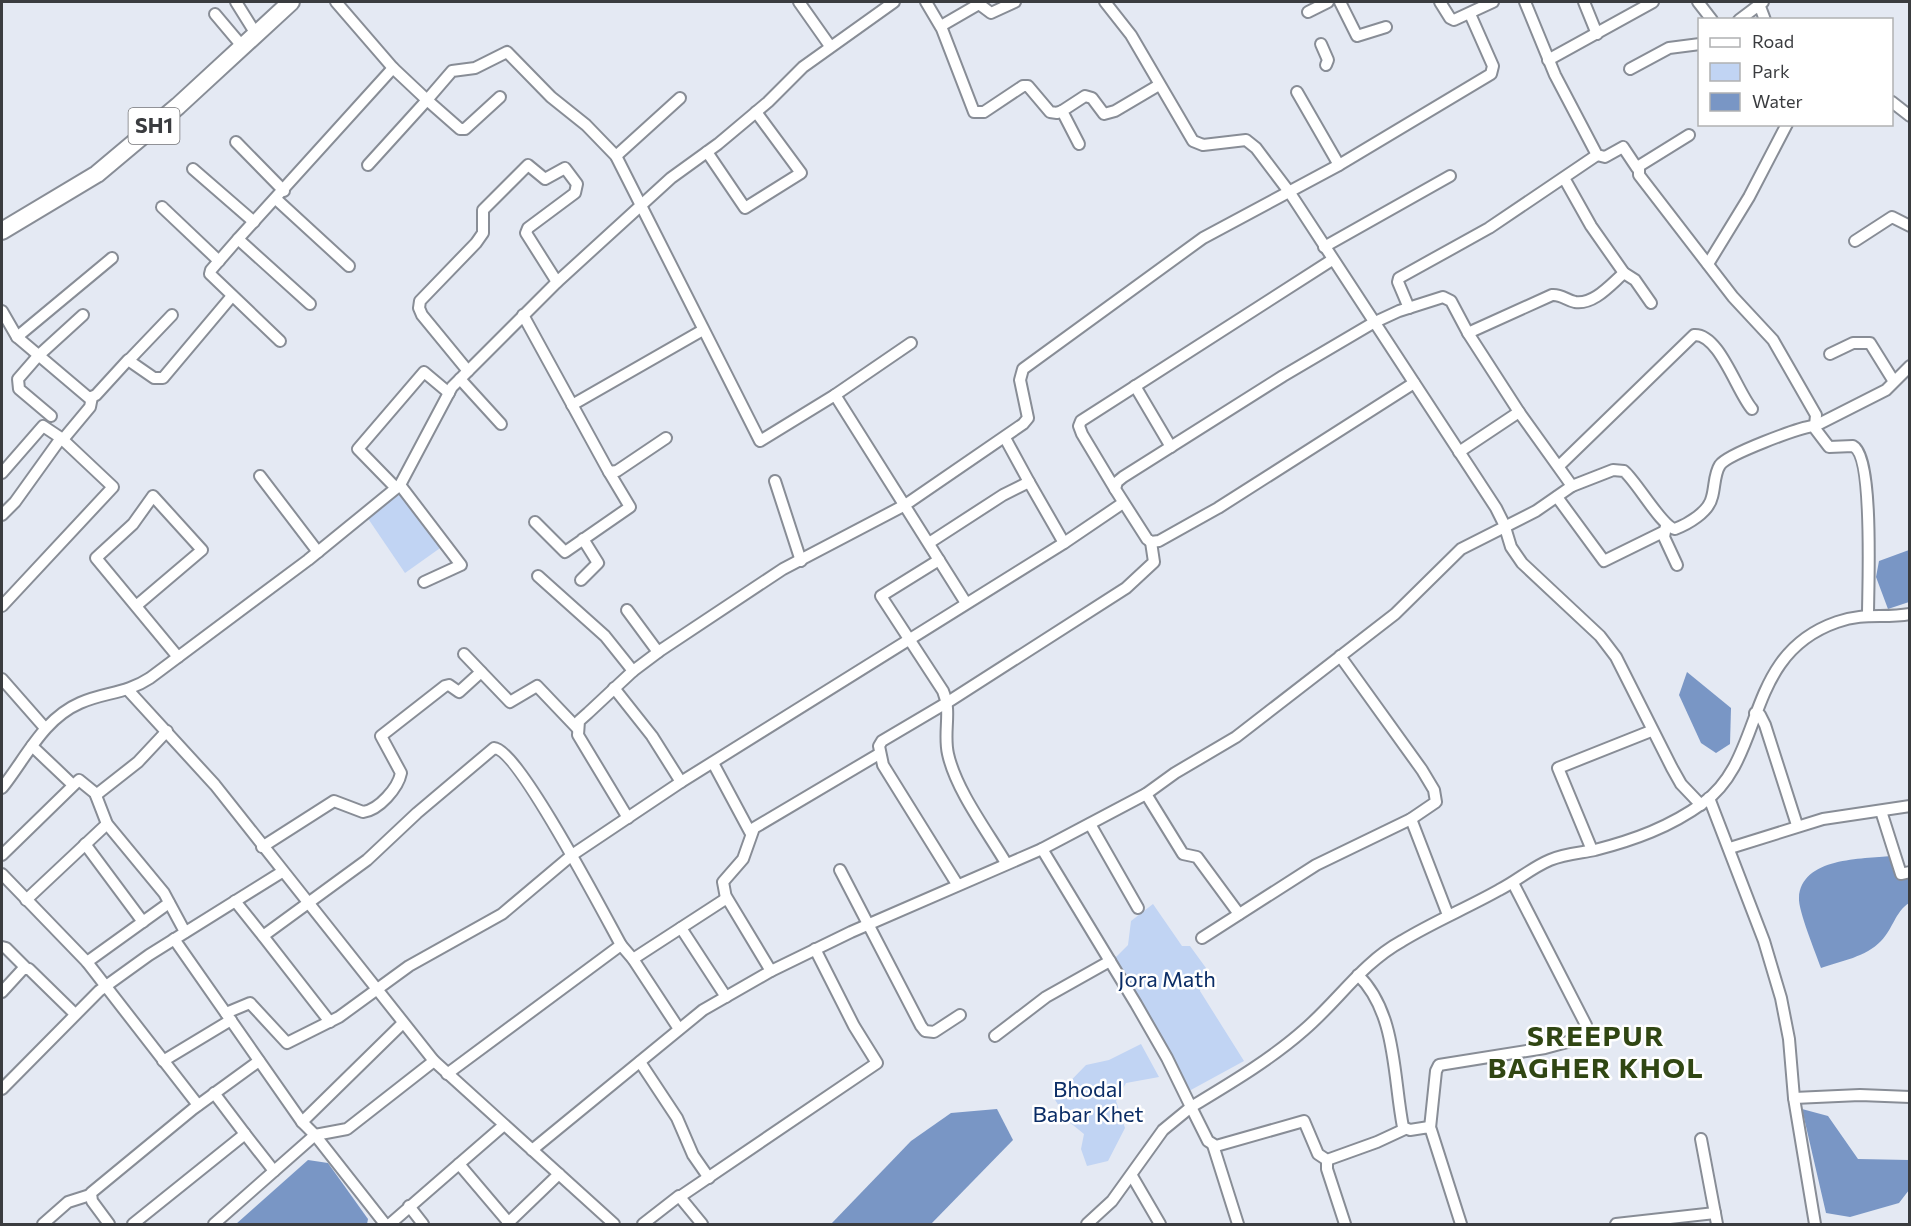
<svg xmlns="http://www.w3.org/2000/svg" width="1911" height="1226" viewBox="0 0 1911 1226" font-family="Commissioner,sans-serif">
  <rect width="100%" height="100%" fill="#e4e9f3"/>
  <g fill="#c1d4f3">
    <path d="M400 492 443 546 405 573 367 517Z"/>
    <path d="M1153 904 1182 946H1190L1206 968 1200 991 1244 1061 1189 1091 1114 959 1128 945 1131 921Z"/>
    <path d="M1141 1044 1159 1077 1126 1083 1116 1101 1125 1128 1108 1161 1087 1166 1081 1149 1084 1134 1068 1121 1054 1098 1086 1065 1109 1060Z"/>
  </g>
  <g fill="#7996c5">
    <path d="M1909 550V602L1888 609 1876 577 1879 561Z"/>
    <path d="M1687 672 1731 708 1730 744 1716 753 1701 743 1679 695Z"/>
    <path d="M1891 856 1909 871V903C1895 912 1893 929 1881 941 1866 957 1841 961 1821 968 1816 954 1798 910 1799 898 1801 857 1863 859 1891 856Z"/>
    <path d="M997 1109 1013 1140 931 1224H831L911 1141 951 1113Z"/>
    <path d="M1802 1109 1828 1116 1858 1159 1909 1160V1190L1899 1203 1850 1217 1826 1213Z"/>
    <path d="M308 1160 328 1163 368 1219 367 1224H236Z"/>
  </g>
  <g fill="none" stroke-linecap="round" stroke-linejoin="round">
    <defs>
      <g id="street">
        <path d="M236 2 256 34"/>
        <path d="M336 2 393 68 427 100 452 71 475 68 507 52 551 97 586 125 616 156 760 441 835 395 966 603"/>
        <path d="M799 2 830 46"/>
        <path d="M926 2 942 29 974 112H984L1023 86H1028L1050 112 1057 113 1062 111"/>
        <path d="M1105 2 1131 35 1193 141 1203 145 1246 140 1256 148 1290 193 1496 508 1504 524 1511 547 1522 563 1600 636 1616 657 1672 768 1681 784 1701 805"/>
        <path d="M1340 2 1357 36 1386 27"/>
        <path d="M1440 2 1450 18 1454 20 1493 2"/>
        <path d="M1525 2 1555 75 1597 155 1605 157 1623 147 1637 168"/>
        <path d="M1584 2 1597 34"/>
        <path d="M1698 2 1712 20"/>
        <path d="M1759 4 1765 20"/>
        <path d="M1308 12 1328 2"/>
        <path d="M215 14 242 46"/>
        <path d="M1739 20 1763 2"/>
        <path d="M941 26 979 4 991 13 1015 2"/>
        <path d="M1321 44 1328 60 1326 65"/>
        <path d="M1548 60 1653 2"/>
        <path d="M1630 69 1669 48 1700 44"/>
        <path d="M1297 92 1339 165"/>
        <path d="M1892 102 1910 116"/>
        <path d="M1689 135 1639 166V175L1733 297 1773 340 1816 415 1815 426"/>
        <path d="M236 142 284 191"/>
        <path d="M1079 144 1062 111 1085 96 1092 98 1104 114 1115 111 1159 85"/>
        <path d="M707 152 745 208 801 173 756 112"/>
        <path d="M616 156 680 98"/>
        <path d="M368 165 427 100 460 129H465L500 97"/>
        <path d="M193 169 254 222"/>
        <path d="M1564 178 1591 226 1624 273 1635 280 1651 303"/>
        <path d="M276 199 349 266"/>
        <path d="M162 207 219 261"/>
        <path d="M238 239 211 270 210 274 280 341"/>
        <path d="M1855 241 1892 217 1910 226"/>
        <path d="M1324 247 1450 176"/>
        <path d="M1708 264 1749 197 1787 124"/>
        <path d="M310 304 238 239 393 68"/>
        <path d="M1409 308 1398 282 1399 278 1489 228 1597 155"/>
        <path d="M2 311 17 337 89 398 96 395 128 360 154 378H163L232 296"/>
        <path d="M523 315 609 472 617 471 666 438"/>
        <path d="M1468 333 1552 295C1561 294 1566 300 1575 302 1594 305 1611 284 1624 273"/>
        <path d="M17 337 112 258"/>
        <path d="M1830 354 1853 343H1870L1893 380"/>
        <path d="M129 360 172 315"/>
        <path d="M468 371 422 315 419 308 420 301 476 243 483 233V210L528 165 545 179 565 168 577 184 575 193 528 228 526 233 557 282"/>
        <path d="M460 379 501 424"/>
        <path d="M1135 386 1171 447"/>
        <path d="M835 395 911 343"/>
        <path d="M572 405 703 330"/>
        <path d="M51 416 19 389 18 379 38 356 83 315"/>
        <path d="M1815 426 1886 390 1910 366"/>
        <path d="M1005 438 1029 482"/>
        <path d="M1459 452 1519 412"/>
        <path d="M1559 466 1694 335C1719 333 1737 392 1752 409"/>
        <path d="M2 473 43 426 61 438 65 437 90 407 92 397"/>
        <path d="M260 476 318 552"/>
        <path d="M775 481 801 561"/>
        <path d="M400 485 461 565 424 582"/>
        <path d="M1572 486 1613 470 1624 471C1637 482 1662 527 1675 529 1688 524 1709 512 1712 497 1715 487 1714 474 1720 465 1728 454 1798 428 1813 426L1829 447 1853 446C1874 456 1868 589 1868 614"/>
        <path d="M396 488 358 449 424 372 449 393"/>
        <path d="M1115 489 1082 434 1079 426 1081 421 1332 260"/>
        <path d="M1557 497 1604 561 1665 531"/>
        <path d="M2 515 15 502 61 438 113 487 2 606"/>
        <path d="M535 522 565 552 630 507 609 472"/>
        <path d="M1666 526 1664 537 1677 565"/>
        <path d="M929 543 1003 495 1029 482 1064 543"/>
        <path d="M939 560 881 596 943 691C952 712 943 732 948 754 956 790 987 831 1006 863"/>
        <path d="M538 576 605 636 633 671"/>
        <path d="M581 580 598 563 583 539"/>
        <path d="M136 606 202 550 153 496 133 524 96 558 178 657"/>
        <path d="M627 610 658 652"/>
        <path d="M464 654 510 702 537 686 577 728"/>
        <path d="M2 679 45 728"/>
        <path d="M614 688 652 736 681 782"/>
        <path d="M128 690 215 785 434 1061 614 1224"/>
        <path d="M1755 713 1760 715 1765 725 1797 825"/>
        <path d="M32 746 73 785"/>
        <path d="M713 763 750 832"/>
        <path d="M2 788C26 758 43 719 80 703 104 692 126 694 150 678L308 560 400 485 452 387 557 282 671 178 718 144 768 102 803 67 894 2"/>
        <path d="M1146 794 1183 854 1197 857 1239 914"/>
        <path d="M96 795 138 762 167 731"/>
        <path d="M1709 798 1764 941 1781 998 1789 1039 1794 1098 1815 1224"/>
        <path d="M1881 811 1901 874 1910 872"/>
        <path d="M628 818 578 735 579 721 588 713 633 671 661 650 783 569 905 505 1023 424 1028 418 1020 380 1023 369 1203 238 1339 165 1491 74 1493 66 1470 14"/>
        <path d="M1411 819 1448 915"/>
        <path d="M1090 824 1138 908"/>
        <path d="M85 844 143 922"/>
        <path d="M262 847 334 801 363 812C379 810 398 788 401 773L381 736 445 686 449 685 459 692 481 672"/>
        <path d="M1730 848 1823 819 1910 806"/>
        <path d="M1042 849 1146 794 1175 773 1236 737 1395 614 1461 549 1536 511 1572 486 1519 412 1468 333 1451 301 1443 297 1399 311 1373 323 1283 376 1123 477 1117 482 1115 489 1147 539 1151 542 1159 541 1218 508 1414 383"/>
        <path d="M1592 850 1558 768 1651 731"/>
        <path d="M2 855 79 780 95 793 107 824 164 893 185 932"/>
        <path d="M840 870 921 1026 925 1031 934 1032 960 1015"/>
        <path d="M2 874 87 962 198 1105"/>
        <path d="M957 884 883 765 879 746 882 741 948 702 1126 588 1154 562 1151 542"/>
        <path d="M726 898 723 882 743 859 754 828 879 754"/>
        <path d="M26 900 107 824"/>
        <path d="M235 901 263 936"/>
        <path d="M681 928 726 997"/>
        <path d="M1202 938 1316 865 1411 819 1436 802 1434 790 1422 770 1340 656"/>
        <path d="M174 939 302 1122 315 1135 347 1129 434 1061"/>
        <path d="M2 947 6 948 26 968"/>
        <path d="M633 959 727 898 771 971"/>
        <path d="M87 962 169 903"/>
        <path d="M1358 975C1397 1013 1393 1077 1403 1127L1410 1130 1429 1127 1431 1130 1461 1224"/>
        <path d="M2 992 23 969H29L75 1014"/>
        <path d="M226 1013 250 1003 287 1043 339 1017 409 966 502 914 572 855 681 782 1064 543 1123 503"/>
        <path d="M330 1022 263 936 367 860 417 813 494 748C518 749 605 916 621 945"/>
        <path d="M995 1036 1046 997 1110 961"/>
        <path d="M163 1061 231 1020"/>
        <path d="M640 1062 677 1118 693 1155 709 1178"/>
        <path d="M447 1074 621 945 633 959 679 1029"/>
        <path d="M2 1089 99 991 149 955 282 872"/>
        <path d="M214 1093 245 1134"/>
        <path d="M1794 1098 1860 1095 1910 1097"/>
        <path d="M302 1122 403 1023"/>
        <path d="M1430 1128 1436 1071 1439 1065 1545 1048 1586 1037V1025L1513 883"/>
        <path d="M1405 1129 1377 1142 1327 1160 1318 1154 1304 1121 1216 1146 1208 1141 1191 1107C1229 1084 1270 1060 1304 1030 1338 1001 1362 963 1402 941 1433 922 1467 908 1499 890 1517 881 1531 868 1550 860 1564 854 1580 853 1595 850 1634 840 1670 827 1703 803 1767 757 1742 655 1837 622 1865 612 1883 619 1910 614"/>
        <path d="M1701 1139 1717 1224"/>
        <path d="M1213 1145 1238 1224"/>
        <path d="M532 1150 703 1010 771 971 851 932 1042 849 1136 1004 1167 1058 1191 1107 1163 1130 1112 1201 1087 1224"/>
        <path d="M1327 1160V1169L1345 1224"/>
        <path d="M459 1164 504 1125"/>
        <path d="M1132 1176 1160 1224"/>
        <path d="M681 1196 877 1063 854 1026 815 949"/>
        <path d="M409 1206 423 1224"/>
        <path d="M43 1224 68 1202 90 1195"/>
        <path d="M109 1224 92 1201 91 1193 193 1109 259 1061"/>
        <path d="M133 1224 245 1134 274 1171"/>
        <path d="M214 1224 315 1135 385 1224"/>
        <path d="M390 1224 459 1164 509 1223"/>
        <path d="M507 1224 559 1174"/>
        <path d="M643 1224 679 1196 702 1224"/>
        <path d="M1616 1224 1715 1213"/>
      </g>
      <path id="primary" d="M2 231 97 174 178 106 291 2"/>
    </defs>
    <use href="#street" stroke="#888d96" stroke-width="14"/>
    <use href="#primary" stroke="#888d96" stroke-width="20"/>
    <use href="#street" stroke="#fff" stroke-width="10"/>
    <use href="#primary" stroke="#fff" stroke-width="16"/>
  </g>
  <g text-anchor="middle" stroke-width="5" stroke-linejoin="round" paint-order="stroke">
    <rect fill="#fff" stroke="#757679" stroke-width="1.5" x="128.5" y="108" width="51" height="36" rx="4.5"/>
    <g font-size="21" font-weight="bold" fill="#3a3c3f">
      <text x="154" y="133">SH1</text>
    </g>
    <g font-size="22" fill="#0b2d66" stroke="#fff">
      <text x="1167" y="987">Jora Math</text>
      <text x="1088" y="1097">Bhodal<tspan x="1088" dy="25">Babar Khet</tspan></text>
    </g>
    <g font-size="28" font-weight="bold" letter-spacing="1.5" fill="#304613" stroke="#fff">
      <text x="1596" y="1046">SREEPUR<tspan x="1596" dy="32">BAGHER KHOL</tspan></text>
    </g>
  </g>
  <rect width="1911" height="1226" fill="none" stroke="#3a3c3f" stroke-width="6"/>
  <rect x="1698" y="18" width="195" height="108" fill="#ffffff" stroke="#b0b1b2" stroke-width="1.5"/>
  <rect x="1710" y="38" width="30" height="9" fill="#ffffff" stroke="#b0b1b2" stroke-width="1.5"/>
  <text x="1752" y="48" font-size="18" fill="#3a3c3f">Road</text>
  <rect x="1710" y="63" width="30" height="18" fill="#c1d4f3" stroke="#b0b1b2" stroke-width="1.5"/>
  <text x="1752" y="78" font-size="18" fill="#3a3c3f">Park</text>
  <rect x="1710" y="93" width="30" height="18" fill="#7996c5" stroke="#b0b1b2" stroke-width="1.5"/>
  <text x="1752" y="108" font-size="18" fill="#3a3c3f">Water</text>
</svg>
